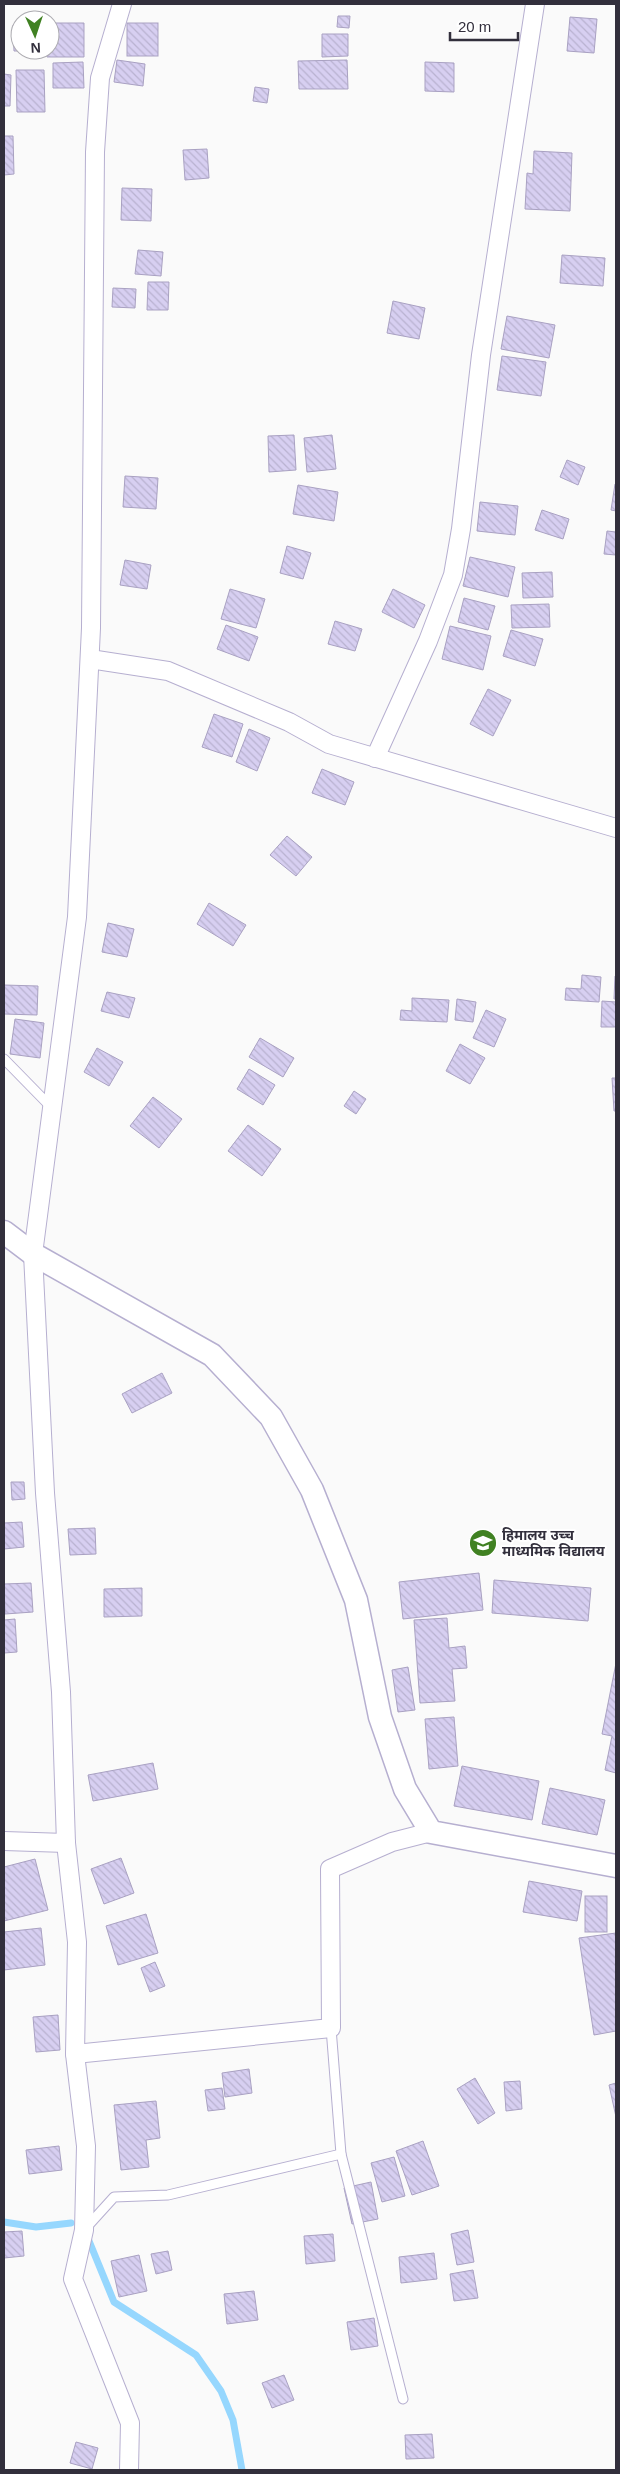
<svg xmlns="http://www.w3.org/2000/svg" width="620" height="2474" viewBox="0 0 620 2474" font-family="Arial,'Noto Sans Devanagari',sans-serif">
  <defs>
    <pattern id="building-back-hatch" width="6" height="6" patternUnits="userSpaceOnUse" patternTransform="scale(1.25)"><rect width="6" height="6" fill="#d7cff1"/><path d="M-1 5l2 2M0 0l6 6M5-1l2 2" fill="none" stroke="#b9b2d0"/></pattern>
  </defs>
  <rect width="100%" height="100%" fill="#fafafa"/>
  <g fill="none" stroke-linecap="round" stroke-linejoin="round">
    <g stroke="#96d7fe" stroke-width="7">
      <path d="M4 2222 36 2227 71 2223"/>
      <path d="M87 2236 114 2302 196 2355 221 2391 233 2420 242 2470"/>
    </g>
  </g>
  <g fill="url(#building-back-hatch)" stroke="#a9a1c2">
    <path d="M338 16H350L349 28 337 27Z"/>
    <path d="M570 17 597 19 594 53 567 51Z"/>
    <path d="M50 23H84V57H47V50H50Z"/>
    <rect x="127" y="23" width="31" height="33"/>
    <path d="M13 25H20V50L36 51H14Z"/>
    <path d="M322 34H348V56L322 57Z"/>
    <path d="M117 60 145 64 143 86 114 82Z"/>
    <path d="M347 60 348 89H299L298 61Z"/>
    <path d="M83 62 84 88H53V63Z"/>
    <path d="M425 62 454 63V92L425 91Z"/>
    <path d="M16 70H44L45 112H17Z"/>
    <path d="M4 74 11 75 10 106H4Z"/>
    <path d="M255 87 269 89 267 103 253 101Z"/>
    <path d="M4 136H13L14 174 4 175Z"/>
    <path d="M207 149 209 178 185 180 183 150Z"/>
    <path d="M534 151 572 153 570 211 525 209 527 173 533 174Z"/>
    <path d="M122 188 152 189 151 221 121 220Z"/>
    <path d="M138 250 163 252 161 276 135 274Z"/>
    <path d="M562 255 605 258 603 286 560 283Z"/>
    <path d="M148 282H169L168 310H147Z"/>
    <path d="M113 288 136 289 135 308 112 307Z"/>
    <path d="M393 301 425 308 419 339 387 333Z"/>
    <path d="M507 316 555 325 549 358 501 349Z"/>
    <path d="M502 356 546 362 541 396 497 390Z"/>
    <path d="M294 435 296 470 269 472 268 436Z"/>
    <path d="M332 435 336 469 307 472 304 438Z"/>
    <path d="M567 460 585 467 578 485 560 477Z"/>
    <path d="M125 476 158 478 156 509 123 507Z"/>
    <path d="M615 484H616V511L611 510Z"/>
    <path d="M298 485 338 492 334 521 293 514Z"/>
    <path d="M480 502 518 506 515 535 477 531Z"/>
    <path d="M542 510 569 519 563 539 535 530Z"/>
    <path d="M607 531 616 532V555L604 554Z"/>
    <path d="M287 546 311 553 303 579 280 573Z"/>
    <path d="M470 557 515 567 508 597 463 586Z"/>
    <path d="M125 560 151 565 147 589 120 585Z"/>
    <path d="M552 572 553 597 523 598 522 573Z"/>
    <path d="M230 589 265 599 256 628 221 619Z"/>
    <path d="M393 589 425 605 414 628 382 612Z"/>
    <path d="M464 598 495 606 488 630 458 622Z"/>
    <path d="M549 604 550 627 512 628 511 605Z"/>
    <path d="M335 621 362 629 355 651 328 644Z"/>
    <path d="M226 625 258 637 249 661 217 649Z"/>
    <path d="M450 626 491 636 483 670 442 659Z"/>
    <path d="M511 630 543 639 535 666 503 656Z"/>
    <path d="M488 689 511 700 493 736 470 724Z"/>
    <path d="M214 714 243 724 232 757 202 747Z"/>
    <path d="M249 729 270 738 257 771 236 762Z"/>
    <path d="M322 769 354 782 345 805 312 793Z"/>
    <path d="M287 836 312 857 296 876 270 855Z"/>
    <path d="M209 903 246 925 233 946 197 924Z"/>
    <path d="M108 923 134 929 127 957 102 952Z"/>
    <path d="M582 975 601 977 599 1002 565 1000 566 988 581 989Z"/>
    <path d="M615 976H616V999H614Z"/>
    <path d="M4 985 38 986 37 1015 4 1014Z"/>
    <path d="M107 992 135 998 129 1018 101 1011Z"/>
    <path d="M412 998 449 1000 447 1022 400 1020 401 1010 412 1011Z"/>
    <path d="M457 999 476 1002 473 1022 455 1020Z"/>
    <path d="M602 1001 616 1002V1027H601Z"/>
    <path d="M486 1010 506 1019 494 1047 473 1038Z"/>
    <path d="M15 1019 44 1023 40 1058 10 1054Z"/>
    <path d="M260 1038 294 1058 283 1077 249 1057Z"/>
    <path d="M460 1044 485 1058 470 1084 446 1071Z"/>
    <path d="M97 1048 123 1062 109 1086 84 1072Z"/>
    <path d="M249 1069 275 1085 263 1105 237 1089Z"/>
    <path d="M612 1078H616V1111H614Z"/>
    <path d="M354 1091 366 1099 356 1114 344 1106Z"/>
    <path d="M153 1097 182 1119 159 1148 130 1126Z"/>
    <path d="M248 1125 281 1149 262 1176 228 1151Z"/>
    <path d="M162 1373 172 1393 132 1413 122 1394Z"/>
    <path d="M11 1482H24L25 1499 12 1500Z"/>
    <path d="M22 1522 24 1547 4 1549V1523Z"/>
    <path d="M95 1528 96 1554 70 1555 68 1529Z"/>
    <path d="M479 1573 483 1610 403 1619 399 1582Z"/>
    <path d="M494 1580 591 1588 588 1621 492 1613Z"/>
    <path d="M31 1583 33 1612 5 1614 4 1584Z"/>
    <path d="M142 1588V1616L104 1617V1589Z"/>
    <path d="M447 1618 449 1648 465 1646 467 1668 452 1669 455 1701 420 1703 414 1620Z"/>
    <path d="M15 1619 17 1652 4 1653V1620Z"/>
    <path d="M616 1663V1773L605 1770 612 1736 602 1734Z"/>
    <path d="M408 1667 415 1710 398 1712 392 1670Z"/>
    <path d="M454 1717 458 1766 429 1769 425 1719Z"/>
    <path d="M153 1763 158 1789 93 1801 88 1775Z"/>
    <path d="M462 1766 539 1781 532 1820 454 1806Z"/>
    <path d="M550 1788 605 1800 597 1835 542 1824Z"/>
    <path d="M121 1858 134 1893 104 1904 91 1869Z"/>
    <path d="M35 1859 48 1910 4 1921V1867Z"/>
    <path d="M529 1881 582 1891 577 1921 523 1912Z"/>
    <rect x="585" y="1896" width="22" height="36"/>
    <path d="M146 1914 158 1953 118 1965 106 1926Z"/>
    <path d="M41 1928 45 1965 4 1970V1932Z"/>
    <path d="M616 1933V2031L594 2035 579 1938Z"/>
    <path d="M155 1962 165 1986 150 1992 141 1968Z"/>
    <path d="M58 2015 60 2050 36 2052 33 2017Z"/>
    <path d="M249 2069 252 2093 225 2097 222 2073Z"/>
    <path d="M475 2078 495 2113 478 2124 457 2089Z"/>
    <path d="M520 2081 522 2109 506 2111 504 2082Z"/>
    <path d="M616 2083V2117L609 2085Z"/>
    <path d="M222 2088 225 2109 208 2111 205 2090Z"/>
    <path d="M156 2101 160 2138 146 2140 149 2167 121 2170 114 2105Z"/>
    <path d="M423 2141 439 2186 412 2195 396 2151Z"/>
    <path d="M59 2146 62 2170 29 2174 26 2150Z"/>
    <path d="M394 2157 405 2196 382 2202 371 2163Z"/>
    <path d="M371 2182 378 2219 352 2224 344 2188Z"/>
    <path d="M468 2230 474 2262 457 2265 451 2234Z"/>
    <path d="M22 2231 24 2256 4 2258V2232Z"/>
    <path d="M333 2234 335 2261 306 2264 304 2236Z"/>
    <path d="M168 2251 172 2270 156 2274 151 2254Z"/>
    <path d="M434 2253 437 2279 401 2283 399 2257Z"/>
    <path d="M139 2255 147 2291 119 2297 111 2261Z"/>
    <path d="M473 2270 478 2298 454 2301 450 2274Z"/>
    <path d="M254 2291 258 2320 227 2324 224 2294Z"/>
    <path d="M374 2318 378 2346 351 2350 347 2322Z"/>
    <path d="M284 2375 294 2400 272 2408 262 2383Z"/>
    <path d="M432 2434 434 2458 406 2459 405 2435Z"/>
    <path d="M76 2442 98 2448 92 2469 70 2463Z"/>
  </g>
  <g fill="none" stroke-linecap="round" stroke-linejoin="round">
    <defs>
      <g id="service">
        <path d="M4 1059 51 1107"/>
        <path d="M331 2028 341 2154 403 2399"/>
        <path d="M85 2229 114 2197 168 2195 341 2154"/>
      </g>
      <g id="minor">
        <path d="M122 4 100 78 95 152 91 628 77 917 33 1254 45 1493 61 1692 66 1843 77 1942 75 2054 86 2146 84 2230 73 2279 130 2423 129 2470"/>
        <path d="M90 659 168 671 289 722 329 744 616 828"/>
        <path d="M375 758 428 641 453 575 461 529 481 355 535 4"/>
        <path d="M4 1841 66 1843"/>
        <path d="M75 2054 331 2028 330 1869 392 1842 431 1832"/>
      </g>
      <path id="tertiary" d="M4 1232 33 1254 212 1355 271 1417 312 1490 356 1600 380 1717 405 1789 431 1832 616 1866"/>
    </defs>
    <use href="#service" stroke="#b6afd0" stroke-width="11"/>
    <use href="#minor" stroke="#b6afd0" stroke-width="20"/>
    <use href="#tertiary" stroke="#b6afd0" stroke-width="25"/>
    <use href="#service" stroke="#fff" stroke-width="9"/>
    <use href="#minor" stroke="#fff" stroke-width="18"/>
    <use href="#tertiary" stroke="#fff" stroke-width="22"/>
  </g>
  <defs>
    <symbol id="school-disc" viewBox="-11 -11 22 22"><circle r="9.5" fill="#408122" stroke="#fff"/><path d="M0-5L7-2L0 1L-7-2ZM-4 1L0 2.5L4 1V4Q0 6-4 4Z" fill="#fff"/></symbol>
  </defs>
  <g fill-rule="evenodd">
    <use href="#school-disc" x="467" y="1527" width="32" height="32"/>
  </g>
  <g text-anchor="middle" stroke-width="4" stroke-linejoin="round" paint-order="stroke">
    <g font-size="14" font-weight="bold" fill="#322f3c" stroke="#fff" text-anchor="start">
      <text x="502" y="1540">हिमालय उच्च<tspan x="502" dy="16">माध्यमिक विद्यालय</tspan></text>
    </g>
  </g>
  <rect width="620" height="2474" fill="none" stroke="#322f3c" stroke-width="10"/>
  <g transform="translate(35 35) rotate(177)"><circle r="24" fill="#ffffff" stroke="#adacb1"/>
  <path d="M0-4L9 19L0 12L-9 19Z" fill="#408122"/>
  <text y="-8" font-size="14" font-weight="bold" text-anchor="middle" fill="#322f3c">N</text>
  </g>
  <path d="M450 32v8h68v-8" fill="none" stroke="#322f3c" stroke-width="2.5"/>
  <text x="458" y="32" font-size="15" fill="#322f3c" stroke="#ffffff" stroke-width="4" paint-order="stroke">20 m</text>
</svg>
